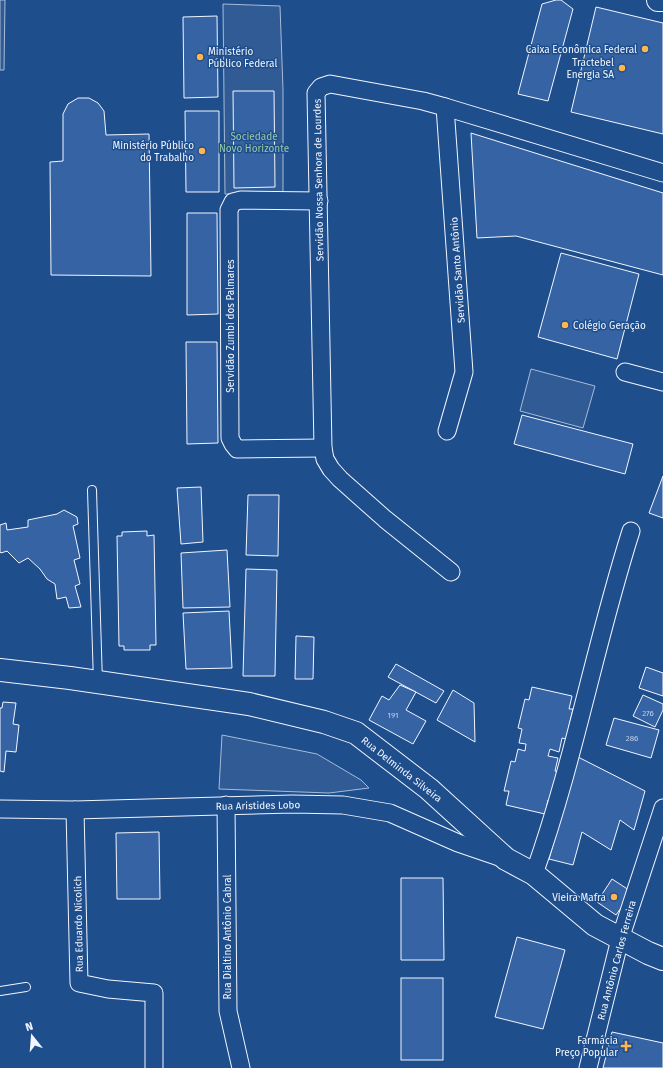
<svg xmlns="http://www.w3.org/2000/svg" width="663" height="1068" viewBox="0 0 663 1068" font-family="'Fira Sans',sans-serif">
  <rect width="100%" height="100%" fill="#1f4e8c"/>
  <g fill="#305b95" stroke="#a8bbd7">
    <path d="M0 0H5L4 70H0Z"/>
    <path d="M223 4 280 6 283 90V194H225Z"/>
    <path d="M531 369 595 386 583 428 520 411Z"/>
    <path d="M222 735 317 754 361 780 369 788 329 793 219 789Z"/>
  </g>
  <g fill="#3563a3" stroke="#f2f6ff">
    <path d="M556 0H561L573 9 548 101 518 94 542 4Z"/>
    <path d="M596 7 663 23V134L571 112Z"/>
    <path d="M217 16 218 97 184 98 183 17Z"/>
    <path d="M233 91H274L275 187 234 188Z"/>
    <path d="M78 98H89L98 103 104 111 106 135 149 134 151 276 51 275 50 162 63 161V114L68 104Z"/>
    <path d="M185 111H219V192H186Z"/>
    <path d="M471 133 663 193V275L516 236 477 238Z"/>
    <path d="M187 213H217L218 314 187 315Z"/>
    <path d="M561 253 639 274 617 359 538 337Z"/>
    <path d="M186 342H217L218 443 187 444Z"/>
    <path d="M522 415 633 444 625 474 514 444Z"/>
    <path d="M663 476V518L649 513Z"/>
    <path d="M201 487 203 542 181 544 177 488Z"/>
    <path d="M248 495H279L278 556 246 555Z"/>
    <path d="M64 510 77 517 78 524 73 526 80 558 74 560 80 584 75 586 81 607 69 608 66 597 57 599 55 584 47 579 40 569 28 558 19 563 7 551 1 553 0 552V525L6 523 7 530 28 527V520L57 514Z"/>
    <path d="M147 531V536L154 535 156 645H150V650H124V646H119L117 536H122V532Z"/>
    <path d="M227 550 230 607 183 608 181 553Z"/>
    <path d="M246 569 277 570 275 676H243Z"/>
    <path d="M229 611 232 668 186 669 183 613Z"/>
    <path d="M296 636 314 637 313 679H295Z"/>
    <path d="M396 664 444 691 436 703 388 677Z"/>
    <path d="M646 667 663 673V696L639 688Z"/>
    <path d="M400 685 416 692 406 710 426 721 413 744 369 720 382 696 389 700Z"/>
    <path d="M532 687 572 696 569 709H573L566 739 562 738 559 752 550 749 548 756 558 758 555 771 559 772 552 801 548 800 545 814 506 805 509 791H504L511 761 515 762 518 749 525 751 526 744 519 743 522 729 518 728 525 699 529 700Z"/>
    <path d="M453 690 474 703 475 742 437 720Z"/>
    <path d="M643 695 663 704V710L655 727 633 716Z"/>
    <path d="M3 702 16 703 13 724 19 725 16 752 6 751 4 772 0 771V708H2Z"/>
    <path d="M614 718 659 730 651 758 606 745Z"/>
    <path d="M578 757 645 791 634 830 620 820 611 850 582 832 573 865 549 859Z"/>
    <path d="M159 832 160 899H117L116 833Z"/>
    <path d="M401 878H443L444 960H401Z"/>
    <path d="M612 879 632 892 616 915 597 902Z"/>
    <path d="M517 937 565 950 543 1029 495 1017Z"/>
    <rect x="401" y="978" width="42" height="82"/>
    <path d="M612 1032 663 1043V1068H603Z"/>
  </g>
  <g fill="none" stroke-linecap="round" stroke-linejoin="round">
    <defs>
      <g id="lane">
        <path d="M92 490 98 682"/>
        <path d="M0 991 26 987"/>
      </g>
      <g id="street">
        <path d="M445 107 464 372 447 431"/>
        <path d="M319 201 241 200 233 202 229 210 230 438 233 444 237 449 323 448"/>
        <path d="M625 372 663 382"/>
        <path d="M451 572 385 519 340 479 331 469 325 459 323 448 316 93 321 87 330 84 423 101 445 107 663 173"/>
        <path d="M226 805 228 1011 241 1068"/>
        <path d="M0 809 75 810 292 804 343 805 390 813 458 843 502 858"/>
        <path d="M75 810 79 983 108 989 154 993V1068"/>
        <path d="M534 874C574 762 595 644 631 531"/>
        <path d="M588 1068 620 939 663 808"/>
      </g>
      <path id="secondary" d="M0 670 70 678 249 704 324 722 356 733 429 789 506 859 534 874 595 925 648 953 663 959"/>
      <path id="primary" d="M658 0H663"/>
    </defs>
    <use href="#lane" stroke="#f2f6ff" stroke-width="10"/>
    <use href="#street" stroke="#f2f6ff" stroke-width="19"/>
    <use href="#secondary" stroke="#f2f6ff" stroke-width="24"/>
    <use href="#primary" stroke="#f2f6ff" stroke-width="24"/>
    <use href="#lane" stroke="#1f4e8c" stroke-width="8"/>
    <use href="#street" stroke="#1f4e8c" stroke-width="17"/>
    <use href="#secondary" stroke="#1f4e8c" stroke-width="22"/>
    <use href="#primary" stroke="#1f4e8c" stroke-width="22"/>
  </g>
  <g fill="#ffb74d" stroke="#1f4e8c" stroke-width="1.5">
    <circle cx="645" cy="49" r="4"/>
    <circle cx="200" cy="57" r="4"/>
    <circle cx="622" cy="68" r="4"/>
    <circle cx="202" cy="151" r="4"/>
    <circle cx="565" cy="325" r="4"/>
    <circle cx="614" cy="897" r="4"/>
    <path d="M624 1040h4v4h4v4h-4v4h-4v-4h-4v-4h4z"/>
  </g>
  <g text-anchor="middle" stroke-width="3" stroke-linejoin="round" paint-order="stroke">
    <g font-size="8" fill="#c3d1e8">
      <text x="648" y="716">276</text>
      <text x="393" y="718">191</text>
      <text x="632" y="741">286</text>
    </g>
    <g font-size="10" fill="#f2f6ff" stroke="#1f4e8c" text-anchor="end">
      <text x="637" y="53">Caixa Econômica Federal</text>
      <text x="208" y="55" text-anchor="start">Ministério<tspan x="208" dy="12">Público Federal</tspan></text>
      <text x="614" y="66">Tractebel<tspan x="614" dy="12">Energia SA</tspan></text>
      <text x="194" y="149">Ministério Público<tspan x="194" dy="12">do Trabalho</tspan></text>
      <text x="573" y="329" text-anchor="start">Colégio Geração</text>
      <text x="606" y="901">Vieira Mafra</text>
      <text x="618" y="1044">Farmácia<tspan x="618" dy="12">Preço Popular</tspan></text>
    </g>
    <g font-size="10" fill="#97c8a6" stroke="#1f4e8c">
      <text x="254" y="140">Sociedade<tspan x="254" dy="12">Novo Horizonte</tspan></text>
    </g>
    <g font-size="10" fill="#f2f6ff" stroke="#1f4e8c">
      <text transform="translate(318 180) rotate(-91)" y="4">Servidão Nossa Senhora de Lourdes</text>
      <text transform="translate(457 270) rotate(-94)" y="4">Servidão Santo Antônio</text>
      <text transform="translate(230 326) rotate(-90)" y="4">Servidão Zumbi dos Palmares</text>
      <text transform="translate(402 769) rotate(38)" y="4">Rua Delminda Silveira</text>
      <text transform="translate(258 805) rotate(-1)" y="4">Rua Aristides Lobo</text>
      <text transform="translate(78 924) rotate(-91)" y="4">Rua Eduardo Nicolich</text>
      <text transform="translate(227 937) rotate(-90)" y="4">Rua Dialtino Antônio Cabral</text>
      <text transform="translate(616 960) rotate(-75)" y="4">Rua Antônio Carlos Ferreira</text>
    </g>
  </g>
  <g transform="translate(32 1036) rotate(343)" stroke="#1f4e8c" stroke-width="3" paint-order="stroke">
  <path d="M0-3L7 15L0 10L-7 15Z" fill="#f2f6ff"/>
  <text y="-6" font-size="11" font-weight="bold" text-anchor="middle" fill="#f2f6ff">N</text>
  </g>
</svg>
